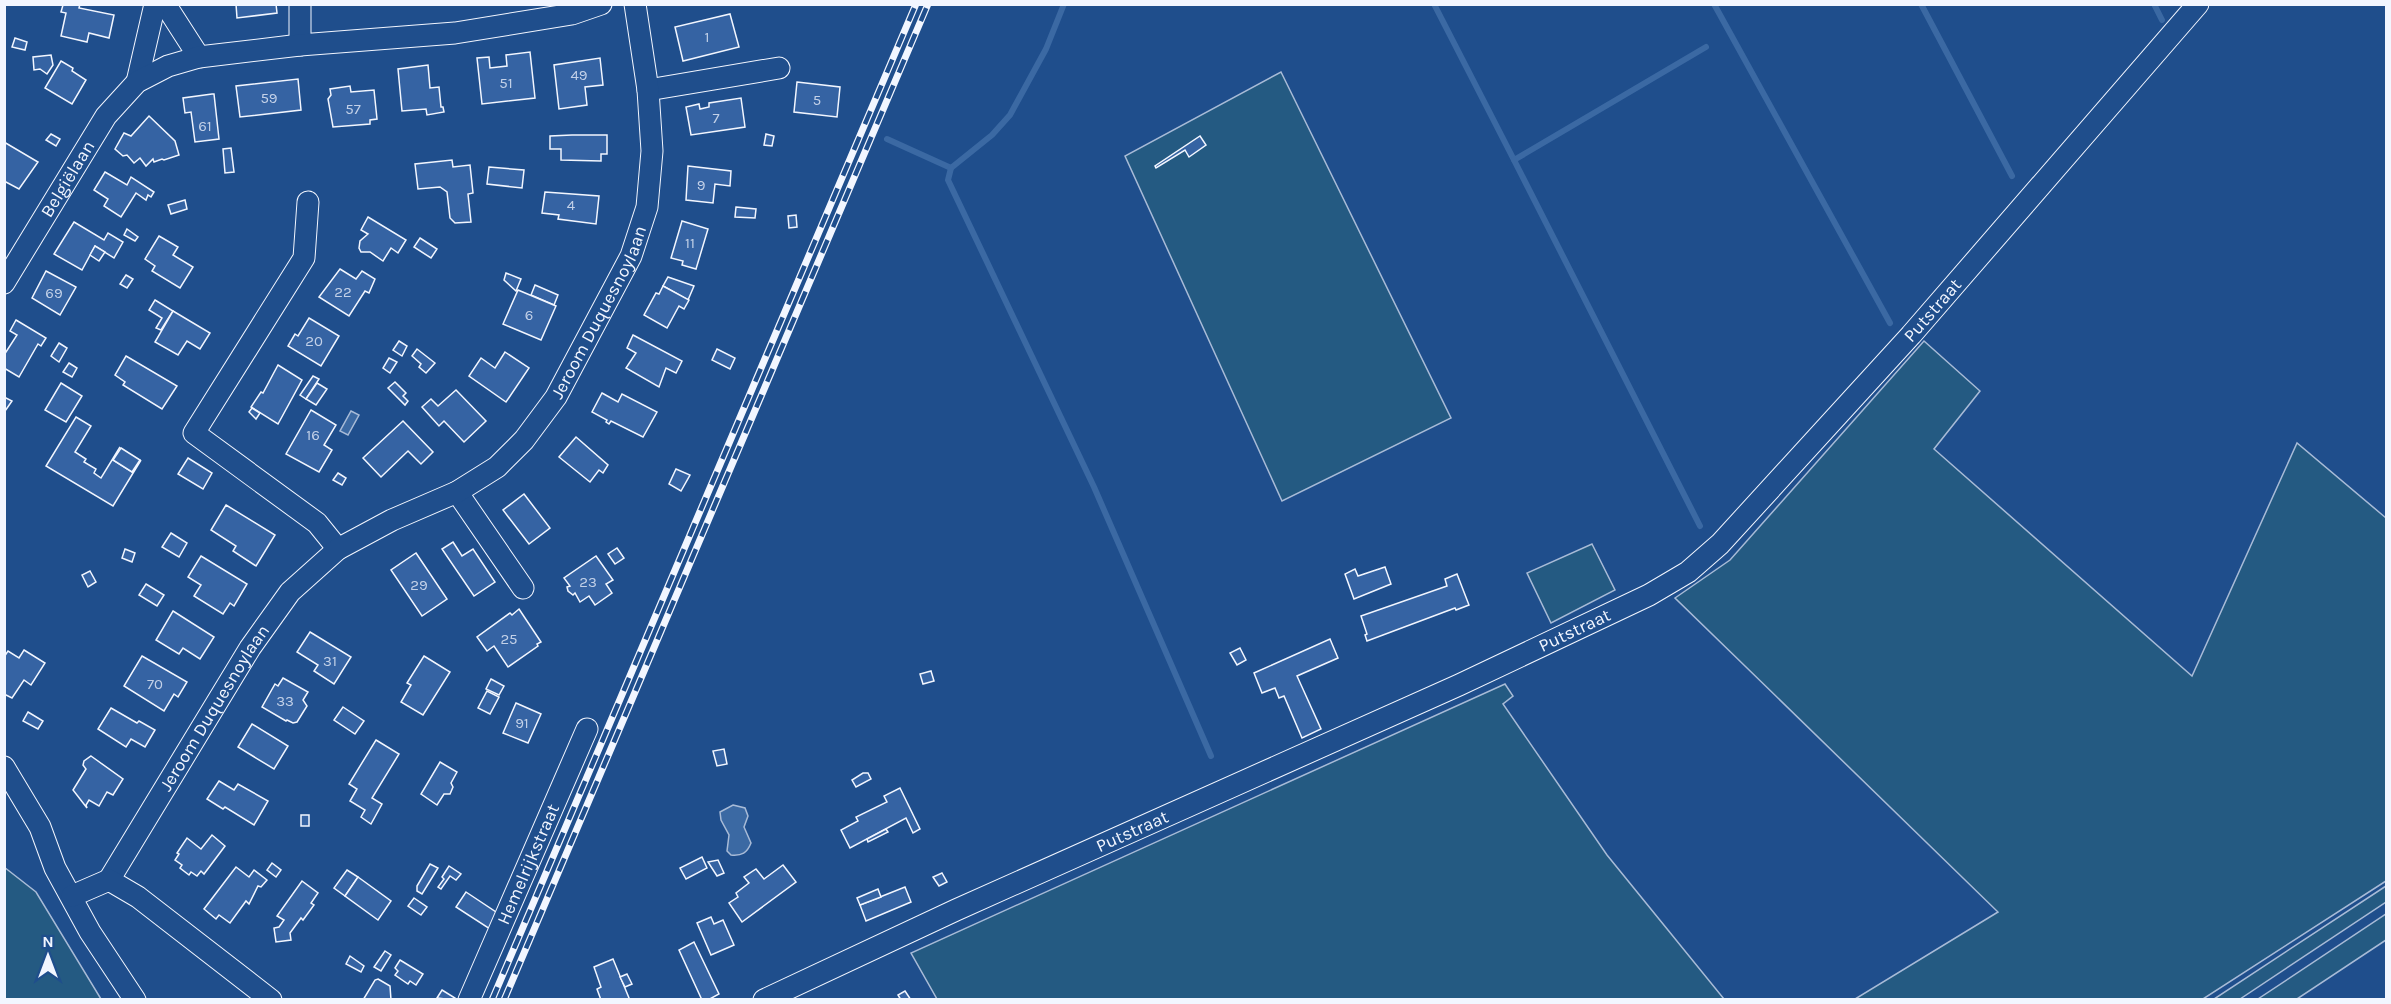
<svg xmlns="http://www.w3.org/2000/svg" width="2391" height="1004" viewBox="0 0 2391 1004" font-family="Karla,sans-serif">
  <rect width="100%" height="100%" fill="#1f4e8c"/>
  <g fill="#245a82" stroke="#a8bbd7" stroke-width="1.5">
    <path d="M1281 72 1451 418 1282 501 1125 156Z"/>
    <path d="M1924 341 1980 391 1934 449 2192 676 2297 443 2386 518V881L2203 999H1855L1998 912 1675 598 1730 560Z"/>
    <path d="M1592 544 1615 590 1551 623 1527 573Z"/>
    <path d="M1505 684 1513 696 1503 704 1607 855 1724 999H937L911 953Z"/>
    <path d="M4 867 36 892 101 999H5Z"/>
    <path d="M2386 886V902L2240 999H2214Z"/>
    <path d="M2386 914V940L2297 999H2258Z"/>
  </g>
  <g fill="#3b69a3" stroke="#a8bbd7" stroke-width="1.5">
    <path d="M351 411 359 415 348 435 340 431Z"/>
    <path d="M733 805 745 808 748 816 744 827 751 843C747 853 742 856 731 855L727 851 729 835 721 820 720 812Z"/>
  </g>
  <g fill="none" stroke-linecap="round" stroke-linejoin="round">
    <g stroke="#3b69a3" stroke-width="6">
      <path d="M1434 4 1514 160 1706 47"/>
      <path d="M1714 4 1890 323"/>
      <path d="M1921 4 2012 176"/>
      <path d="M2154 4 2162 20"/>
      <path d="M887 139 951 168 992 135 1010 115 1046 49 1064 4"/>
      <path d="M1514 160 1700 526"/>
      <path d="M951 168 948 180 1094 487 1211 756"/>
    </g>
  </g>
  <g fill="#3563a3" stroke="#f2f6ff" stroke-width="1.5">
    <path d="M80 4 79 8 114 15 109 38 89 33 87 42 61 36 66 13 61 12 63 5 60 4Z"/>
    <path d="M236 4H276L277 13 237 18Z"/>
    <path d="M730 14 739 47 683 61 675 27Z"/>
    <path d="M15 38 27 42 25 50 12 47Z"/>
    <path d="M530 52 535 98 482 104 477 58 489 57 490 68 507 66 506 55Z"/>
    <path d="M51 55 53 65 47 74 40 69 34 70 33 57Z"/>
    <path d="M600 58 603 85 585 87 587 105 559 109 554 65Z"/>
    <path d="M61 61 73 68 72 71 86 80 72 104 45 88Z"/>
    <path d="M428 65 430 88 439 87 441 107H443L444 112 427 115 426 109 402 111 398 69Z"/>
    <path d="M298 79 301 110 240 117 236 86Z"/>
    <path d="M797 82 840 87 837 117 794 112Z"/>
    <path d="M350 86 351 92 374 90 377 119 370 120V124L333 127 328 99 331 95 330 89Z"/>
    <path d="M212 94H214L219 139 195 142 191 112 185 113 183 98Z"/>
    <path d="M741 98 745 127 691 135 686 107 699 104 700 109 709 107V103Z"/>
    <path d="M149 116 175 141 179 155 164 160 162 159 154 162 153 159 146 166 140 158 134 163 127 155 123 156 115 149 124 133 131 136Z"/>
    <path d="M51 134 60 139 56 146 46 140Z"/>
    <path d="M766 134 774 136 772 146 764 145Z"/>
    <path d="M572 135H607V154H601V161L561 160V149H550V136Z"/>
    <path d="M1200 136 1206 145 1189 157 1185 150 1156 168 1155 166Z"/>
    <path d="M4 142 38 162 19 189 4 181Z"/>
    <path d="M231 148 234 172 225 173 223 149Z"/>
    <path d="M452 160 453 167 470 165 473 193 468 194 471 222 455 223 450 218 447 192 440 187 418 189 415 164Z"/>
    <path d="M688 166 731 171 730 186 715 184 713 203 686 200Z"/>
    <path d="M489 167 524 170 522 188 487 184Z"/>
    <path d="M105 172 127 185 131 177 154 192 151 197 148 195 146 200 136 193 121 217 104 206 108 199 94 190Z"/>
    <path d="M545 192 599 196 596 224 558 219 559 215 542 213Z"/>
    <path d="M185 200 187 209 171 214 168 205Z"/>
    <path d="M736 207 756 209 755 218 735 217Z"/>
    <path d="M796 215 797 227 789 228 788 216Z"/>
    <path d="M368 217 406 240 398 253 391 248 383 261 370 252H361L359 248 360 241 368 234 361 230Z"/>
    <path d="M682 221 708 229 696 269 682 265 683 261 671 258Z"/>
    <path d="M74 222 104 240 108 233 123 242 114 258 95 246 82 270 54 254Z"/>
    <path d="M127 229 138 237 135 241 124 235Z"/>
    <path d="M159 236 178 247 173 255 193 267 180 288 152 271 155 266 145 259Z"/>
    <path d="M420 238 437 249 431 258 414 247Z"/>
    <path d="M95 246 105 252 99 261 90 255Z"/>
    <path d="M340 269 356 279 362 271 375 279 369 293 365 291 349 316 319 297Z"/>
    <path d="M46 271 76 287 60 315 32 298Z"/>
    <path d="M506 273 521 279 516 291 504 280Z"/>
    <path d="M126 275 133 279 127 288 120 284Z"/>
    <path d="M668 277 694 286 688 300 663 286Z"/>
    <path d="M535 285 558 295 554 305 531 295Z"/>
    <path d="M663 286 689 300 684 309 679 306 667 328 644 315 656 293 659 294Z"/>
    <path d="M518 290 556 306 541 340 503 324Z"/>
    <path d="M155 300 173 311 161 330 156 328 162 318 149 310Z"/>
    <path d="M173 311 210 333 200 349 187 341 178 355 155 342Z"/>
    <path d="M309 318 339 336 321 366 288 346 295 334 298 336Z"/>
    <path d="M16 320 46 338 41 346 38 344 19 377 4 368V355L17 335 10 331Z"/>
    <path d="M633 335 682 361 676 373 666 368 659 387 626 368 636 353 627 348Z"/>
    <path d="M399 341 407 346 402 356 393 350Z"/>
    <path d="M59 343 67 348 59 362 51 356Z"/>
    <path d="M417 349 435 363 426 373 419 367 421 364 412 356Z"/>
    <path d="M717 349 735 358 730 369 712 360Z"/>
    <path d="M505 352 529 368 506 402 469 376 481 358 495 368Z"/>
    <path d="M126 356 177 386 162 409 123 385 125 382 115 375Z"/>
    <path d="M389 358 397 362 390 373 383 368Z"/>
    <path d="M69 363 77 368 72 377 63 372Z"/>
    <path d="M278 365 302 380 278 424 251 407 261 392 263 393Z"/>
    <path d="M313 376 319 379 306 399 300 395Z"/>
    <path d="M395 382 406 393 403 396 408 401 405 405 388 388Z"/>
    <path d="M61 383 82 396 66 422 45 410Z"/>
    <path d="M317 383 327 389 316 405 306 399Z"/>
    <path d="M456 390 486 421 464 442 444 421 439 426 422 407 431 399 438 406Z"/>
    <path d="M602 393 618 402 622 394 657 412 643 437 611 421 609 424 606 422 607 420 592 412Z"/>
    <path d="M4 397 12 401 5 411 4 410Z"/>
    <path d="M252 408 260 413 256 419 249 412Z"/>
    <path d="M311 410 336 425 324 445 332 450 319 472 286 454Z"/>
    <path d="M76 417 91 426 75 452 86 459 84 462 96 469 94 473 101 478 120 447 113 460 132 472 141 460 113 506 46 466Z"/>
    <path d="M403 421 433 452 421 464 408 451 381 477 363 458Z"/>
    <path d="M576 437 608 465 603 473 599 470 590 482 559 457Z"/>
    <path d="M121 448 140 460 132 472 113 460Z"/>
    <path d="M188 458 212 473 203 489 178 474Z"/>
    <path d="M676 469 690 475 681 491 669 484Z"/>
    <path d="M338 473 346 478 342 485 333 480Z"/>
    <path d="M524 494 550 528 529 544 503 510Z"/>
    <path d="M226 505 275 535 256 566 233 551 236 546 211 530Z"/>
    <path d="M171 533 187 543 179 557 162 547Z"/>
    <path d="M453 542 462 556 473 549 495 582 474 596 442 549Z"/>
    <path d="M617 548 624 558 615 564 608 554Z"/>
    <path d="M125 549 135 553 132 562 122 558Z"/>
    <path d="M416 553 447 599 422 616 391 570Z"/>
    <path d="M201 556 247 584 234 606 230 603 223 614 194 596 201 585 188 577Z"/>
    <path d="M596 556 613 580 606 584 612 593 595 605 589 596 580 602 575 593 573 595 568 591 567 587 570 586 564 578Z"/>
    <path d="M1385 567 1391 584 1354 599 1345 574 1355 569 1358 576Z"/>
    <path d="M90 571 96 582 88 587 82 575Z"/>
    <path d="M1457 574 1469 605 1456 610 1455 608 1367 641 1365 635 1367 634 1361 616 1447 586 1445 579Z"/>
    <path d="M146 584 164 595 157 606 139 595Z"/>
    <path d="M519 609 541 642 537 644 538 646 508 667 494 646 487 651 477 637 510 613 512 615Z"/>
    <path d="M173 611 214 637 200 659 183 648 179 654 156 640Z"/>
    <path d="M310 632 351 657 334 684 314 671 318 665 297 652Z"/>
    <path d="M1330 639 1338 658 1297 676 1321 729 1302 738 1284 696 1279 698 1275 688 1262 693 1254 673Z"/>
    <path d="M1240 648 1246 660 1237 665 1230 653Z"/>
    <path d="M24 650 45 663 31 685 24 680 12 698 4 694V657L8 651 19 658Z"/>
    <path d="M142 656 187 682 178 697 174 694 164 711 124 686Z"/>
    <path d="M424 656 450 672 423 715 401 702 411 685 407 683Z"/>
    <path d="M931 671 934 681 923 684 920 674Z"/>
    <path d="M283 678 308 692 303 700 307 706 297 722 293 723 287 720 286 721 262 707 275 684 278 686Z"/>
    <path d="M491 679 504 686 499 695 486 689Z"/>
    <path d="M487 691 499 697 490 714 478 708Z"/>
    <path d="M516 703 541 714 528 743 503 733Z"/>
    <path d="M343 707 364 721 355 734 334 720Z"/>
    <path d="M111 708 137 723 139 721 155 730 145 747 131 739 126 747 98 729Z"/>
    <path d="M28 712 43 721 38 729 23 721Z"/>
    <path d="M252 724 288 746 274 769 238 747Z"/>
    <path d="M376 740 399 754 372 798 382 804 371 824 361 817 365 810 350 801 357 789 349 784Z"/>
    <path d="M724 749 727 764 717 766 713 751Z"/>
    <path d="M91 756 123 779 113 795 107 792 99 806 89 800 86 805 87 808 73 790 86 769 83 765 84 761Z"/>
    <path d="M440 762 457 772 451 783 453 787 450 794H444L437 805 421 794Z"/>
    <path d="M863 773H868L871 779 856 787 852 780Z"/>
    <path d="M219 781 234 790 238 784 268 801 254 825 225 807 223 809 207 799Z"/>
    <path d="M900 788 920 829 913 833 906 818 850 848 841 830 858 821 856 817 887 802 884 796Z"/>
    <rect x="301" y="815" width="8" height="11"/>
    <path d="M886 829 888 832 868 842 867 839Z"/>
    <path d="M212 835 225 846 204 874 201 871 197 876 191 872 189 875 180 868 182 865 175 860 179 854 177 853 187 838 201 849Z"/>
    <path d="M702 857 707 868 686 879 680 868Z"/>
    <path d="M718 860 724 873 717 876 708 862Z"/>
    <path d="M272 863 281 870 276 877 267 870Z"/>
    <path d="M430 864 438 868 422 894 417 891V886Z"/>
    <path d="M783 865 796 882 742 922 729 903 738 897 736 893 749 883 744 877 756 869 764 879Z"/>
    <path d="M449 866 461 874 456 880 450 876 441 889 438 887 444 879 442 877Z"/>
    <path d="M236 867 249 877 254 870 267 880 261 887 258 886 249 904 246 901 230 923 219 915 216 919 204 909Z"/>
    <path d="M347 870 358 877 345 896 334 888Z"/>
    <path d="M942 873 947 882 939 886 933 877Z"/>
    <path d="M358 877 391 901 378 920 345 896Z"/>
    <path d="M302 881 318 893 311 903 314 905 303 920 301 918 290 933 291 940 276 942 274 928 279 927 284 920 277 916Z"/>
    <path d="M905 887 911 902 866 921 860 905Z"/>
    <path d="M878 889 881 897 860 905 857 898Z"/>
    <path d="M466 892 502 916 493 931 456 907Z"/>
    <path d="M414 898 427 907 421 915 408 906Z"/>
    <path d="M711 917 714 924 723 920 734 945 711 955 697 923Z"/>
    <path d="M694 942 719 994 708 1000H702L679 950Z"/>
    <path d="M385 951 391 955 381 971 374 967Z"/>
    <path d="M350 956 364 966 361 972 346 964Z"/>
    <path d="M613 959 629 998 626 1000H601L597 989 601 987 594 967Z"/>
    <path d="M400 960 423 974 416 985 410 981 408 984 395 975 398 971 395 968Z"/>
    <path d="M627 974 632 984 625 987 620 977Z"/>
    <path d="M378 979 390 986 391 1000H363L375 980Z"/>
    <path d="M442 990 455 998 454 1000 437 998Z"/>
    <path d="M905 991 911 1000H901L898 995Z"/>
  </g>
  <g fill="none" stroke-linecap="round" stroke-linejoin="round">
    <defs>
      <g id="minor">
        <path d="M165 4 199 57"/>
        <path d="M300 4V45"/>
        <path d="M137 82 155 4"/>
        <path d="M648 90 779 68"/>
        <path d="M308 202 304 258 194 433 317 523 338 549"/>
        <path id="s1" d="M4 283 106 116 137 82 168 66 199 57 300 45 455 33 572 14 601 4"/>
        <path d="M457 492 523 588"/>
        <path d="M4 767 40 827 55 868 90 932 135 1000"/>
        <path id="s2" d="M109 880 250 648 290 592 338 549 392 520 457 492 497 467 524 440 556 397 631 256 647 207 652 151 648 90 635 4"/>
        <path d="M72 896 109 880 138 897 271 1000"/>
        <path id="s3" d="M469 1000 587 729"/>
        <path id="s4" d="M764 1000 956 910 1459 685 1649 595 1688 572 1720 544 1911 335 2198 4"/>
      </g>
    </defs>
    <use href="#minor" stroke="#f2f6ff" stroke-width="23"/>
    <use href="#minor" stroke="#1f4e8c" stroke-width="21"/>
    <defs>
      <g id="rail">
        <path d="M492 1000 916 4"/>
        <path d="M504 1000 928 4"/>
      </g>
    </defs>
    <use href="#rail" stroke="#f2f6ff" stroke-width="7"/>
    <use href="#rail" stroke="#1f4e8c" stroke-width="4.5" stroke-dasharray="14" stroke-linecap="butt"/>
  </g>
  <g text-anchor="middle" stroke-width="4.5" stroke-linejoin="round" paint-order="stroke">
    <g font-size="15" fill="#c3d1e8">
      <text x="707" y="42">1</text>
      <text x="579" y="80">49</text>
      <text x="506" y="88">51</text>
      <text x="269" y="103">59</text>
      <text x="817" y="105">5</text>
      <text x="353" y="114">57</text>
      <text x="716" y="123">7</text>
      <text x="205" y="131">61</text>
      <text x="701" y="190">9</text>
      <text x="571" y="210">4</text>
      <text x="690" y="248">11</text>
      <text x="343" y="297">22</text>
      <text x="54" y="298">69</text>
      <text x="529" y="320">6</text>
      <text x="314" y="346">20</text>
      <text x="313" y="440">16</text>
      <text x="588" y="587">23</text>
      <text x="419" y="590">29</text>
      <text x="509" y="644">25</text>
      <text x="330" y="666">31</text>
      <text x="155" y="689">70</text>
      <text x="285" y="706">33</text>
      <text x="522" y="728">91</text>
    </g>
    <g font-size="18" fill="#f2f6ff" stroke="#1f4e8c">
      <text dy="6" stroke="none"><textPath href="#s1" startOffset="122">Belgiëlaan</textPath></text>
      <text dy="6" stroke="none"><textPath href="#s4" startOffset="1377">Putstraat</textPath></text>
      <text dy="6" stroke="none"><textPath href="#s2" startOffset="771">Jeroom Duquesnoylaan</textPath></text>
      <text dy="6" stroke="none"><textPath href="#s4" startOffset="891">Putstraat</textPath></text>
      <text dy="6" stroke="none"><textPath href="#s2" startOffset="202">Jeroom Duquesnoylaan</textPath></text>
      <text dy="6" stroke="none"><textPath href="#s4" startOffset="405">Putstraat</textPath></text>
      <text dy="6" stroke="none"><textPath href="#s3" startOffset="148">Hemelrijkstraat</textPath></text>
    </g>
  </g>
  <rect width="2391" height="1004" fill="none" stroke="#f2f6ff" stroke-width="12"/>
  <g transform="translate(48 956)" stroke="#1f4e8c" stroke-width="4.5" paint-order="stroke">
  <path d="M0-4.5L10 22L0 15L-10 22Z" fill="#f2f6ff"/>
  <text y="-9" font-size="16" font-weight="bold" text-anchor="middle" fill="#f2f6ff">N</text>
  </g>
</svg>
